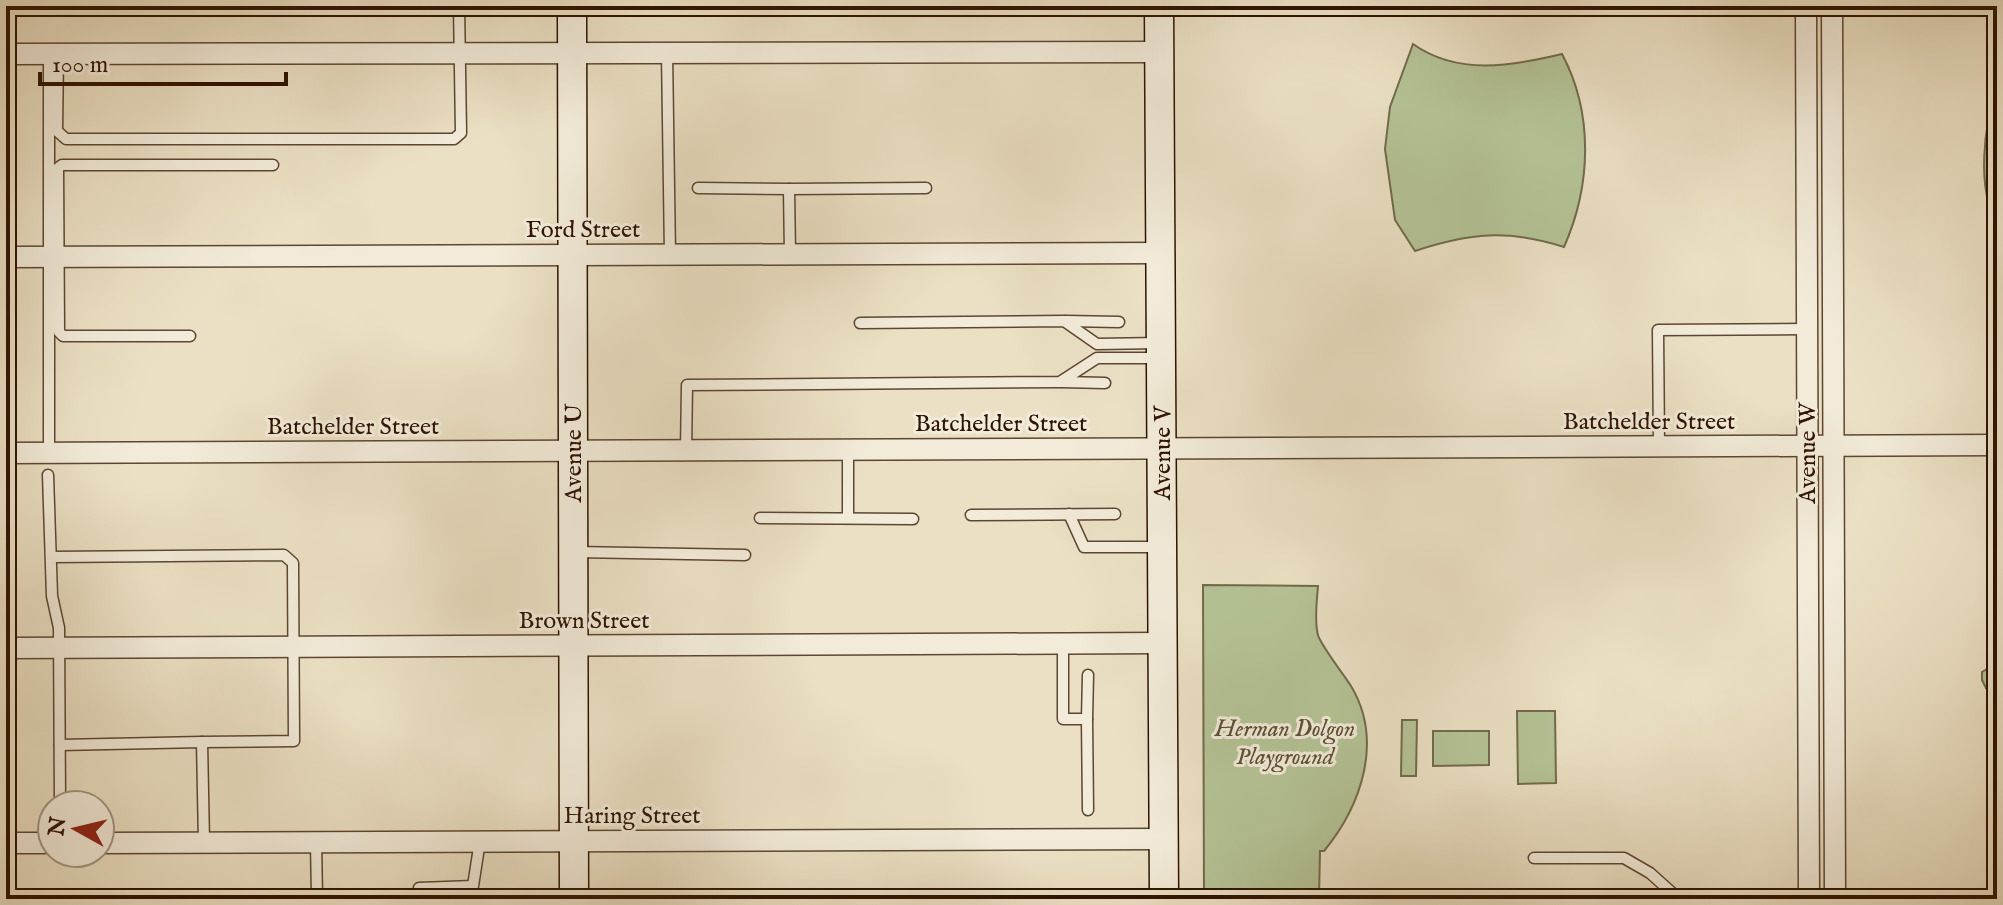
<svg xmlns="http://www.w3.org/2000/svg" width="2003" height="905" viewBox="0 0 2003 905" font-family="'IM FELL English',serif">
  <rect width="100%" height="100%" fill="#ebe0c4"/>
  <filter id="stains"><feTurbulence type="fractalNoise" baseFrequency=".0025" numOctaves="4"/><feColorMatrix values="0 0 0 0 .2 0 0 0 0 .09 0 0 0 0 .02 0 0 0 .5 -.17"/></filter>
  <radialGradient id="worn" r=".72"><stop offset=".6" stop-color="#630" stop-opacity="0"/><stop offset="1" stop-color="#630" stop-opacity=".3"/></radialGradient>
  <g fill="#b4c396" stroke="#716b4c" stroke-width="2">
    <path d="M1413 44C1458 76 1512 66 1562 54 1594 114 1591 186 1564 247 1508 229 1469 233 1415 251L1395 220 1385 149 1390 107Z"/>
    <path d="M1997 87V224C1976 187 1984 126 1997 87Z"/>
    <path d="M1203 585 1318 586C1317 600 1314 620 1318 635 1320 644 1344 675 1351 686 1384 741 1361 806 1324 851H1320L1319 899H1204Z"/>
    <path d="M1997 663V689L1986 688 1982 680V672Z"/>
    <path d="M1517 711H1555L1556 783 1518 784Z"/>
    <path d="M1402 720H1417L1416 776H1401Z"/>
    <path d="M1433 731H1489V765L1433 766Z"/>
  </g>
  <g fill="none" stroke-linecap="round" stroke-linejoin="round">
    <defs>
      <g id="service">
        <path d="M667 53 670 255"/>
        <path d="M58 54 57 131 66 139H454L461 133 459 6"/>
        <path d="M698 188 789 189 790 254"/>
        <path d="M789 189 926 188"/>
        <path d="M1066 321 1119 322"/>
        <path d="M860 323 1064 321 1097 344 1159 343"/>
        <path d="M190 336H63L59 332 58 168 62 165H273"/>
        <path d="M1062 382 1105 383"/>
        <path d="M1659 447 1658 330 1807 329"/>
        <path d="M848 450V518"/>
        <path d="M686 451 687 385 1060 382 1097 358H1159"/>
        <path d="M49 453V54"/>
        <path d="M48 475 52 596 59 628 60 805"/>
        <path d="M1069 514 1084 547H1162"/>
        <path d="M971 515 1115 514"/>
        <path d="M760 518 913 519"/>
        <path d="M575 552 745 555"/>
        <path d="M52 557 284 555 293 563 294 741 202 742"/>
        <path d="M1063 644V719H1087L1088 675"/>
        <path d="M1087 719 1088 810"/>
        <path d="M60 745 202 742 204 842"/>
        <path d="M316 842 317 899"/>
        <path d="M1534 858H1624L1650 873 1679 899"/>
        <path d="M419 899V888L473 886 480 841"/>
      </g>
      <g id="minor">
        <path d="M1806 6 1809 899"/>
        <path d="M1832 6 1835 899"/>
        <path d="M6 54 1159 52"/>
        <path d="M6 257 1160 253"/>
        <path d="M6 453 1997 445"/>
        <path d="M6 648 1162 643"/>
        <path d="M6 843H52"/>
        <path d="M100 843 1164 839"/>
      </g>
      <g id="secondary">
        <path d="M572 6 574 899"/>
        <path d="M1159 6 1164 899"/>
      </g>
    </defs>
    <use href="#service" stroke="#5d4632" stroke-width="13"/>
    <use href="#minor" stroke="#5d4632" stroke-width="23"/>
    <use href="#secondary" stroke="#2e1302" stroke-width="31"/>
    <use href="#service" stroke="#f2ebd9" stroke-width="10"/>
    <use href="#minor" stroke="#f2ebd9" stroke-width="20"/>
    <use href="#secondary" stroke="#f2ebd9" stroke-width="28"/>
  </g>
  <g text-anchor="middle" stroke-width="6" stroke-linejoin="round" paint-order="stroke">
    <g font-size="24" fill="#2e1302" stroke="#f2ebd9">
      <text x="583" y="237">Ford Street</text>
      <text x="1649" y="429">Batchelder Street</text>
      <text x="1001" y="431">Batchelder Street</text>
      <text x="353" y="434">Batchelder Street</text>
      <text transform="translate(573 453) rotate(-90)" y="8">Avenue U</text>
      <text transform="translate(1162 453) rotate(-90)" y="8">Avenue V</text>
      <text transform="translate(1807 453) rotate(-90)" y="8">Avenue W</text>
      <text x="584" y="628">Brown Street</text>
      <text x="632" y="823">Haring Street</text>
    </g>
    <g font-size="24" font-style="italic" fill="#5d5136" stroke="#f2ebd9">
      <text x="1285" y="736">Herman Dolgon<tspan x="1285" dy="28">Playground</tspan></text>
    </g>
  </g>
  <rect width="2003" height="905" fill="none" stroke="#ebe0c4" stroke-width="32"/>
  <rect x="8" y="8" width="1987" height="889" fill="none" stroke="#2e1302" stroke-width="4"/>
  <rect x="16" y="16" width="1971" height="873" fill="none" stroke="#2e1302" stroke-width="2"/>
  <g transform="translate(76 829) rotate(278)"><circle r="38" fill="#f2ebd9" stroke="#a49583" stroke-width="2"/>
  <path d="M0-6L14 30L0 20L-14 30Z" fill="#8f2418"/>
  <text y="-12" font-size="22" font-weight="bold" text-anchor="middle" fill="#2e1302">N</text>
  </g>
  <path d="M40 72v12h246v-12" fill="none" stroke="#2e1302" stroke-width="4"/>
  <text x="52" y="72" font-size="24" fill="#2e1302" stroke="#f2ebd9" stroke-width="6" paint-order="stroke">100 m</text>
  <rect width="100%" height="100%" filter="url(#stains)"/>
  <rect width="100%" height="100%" fill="url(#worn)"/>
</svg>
